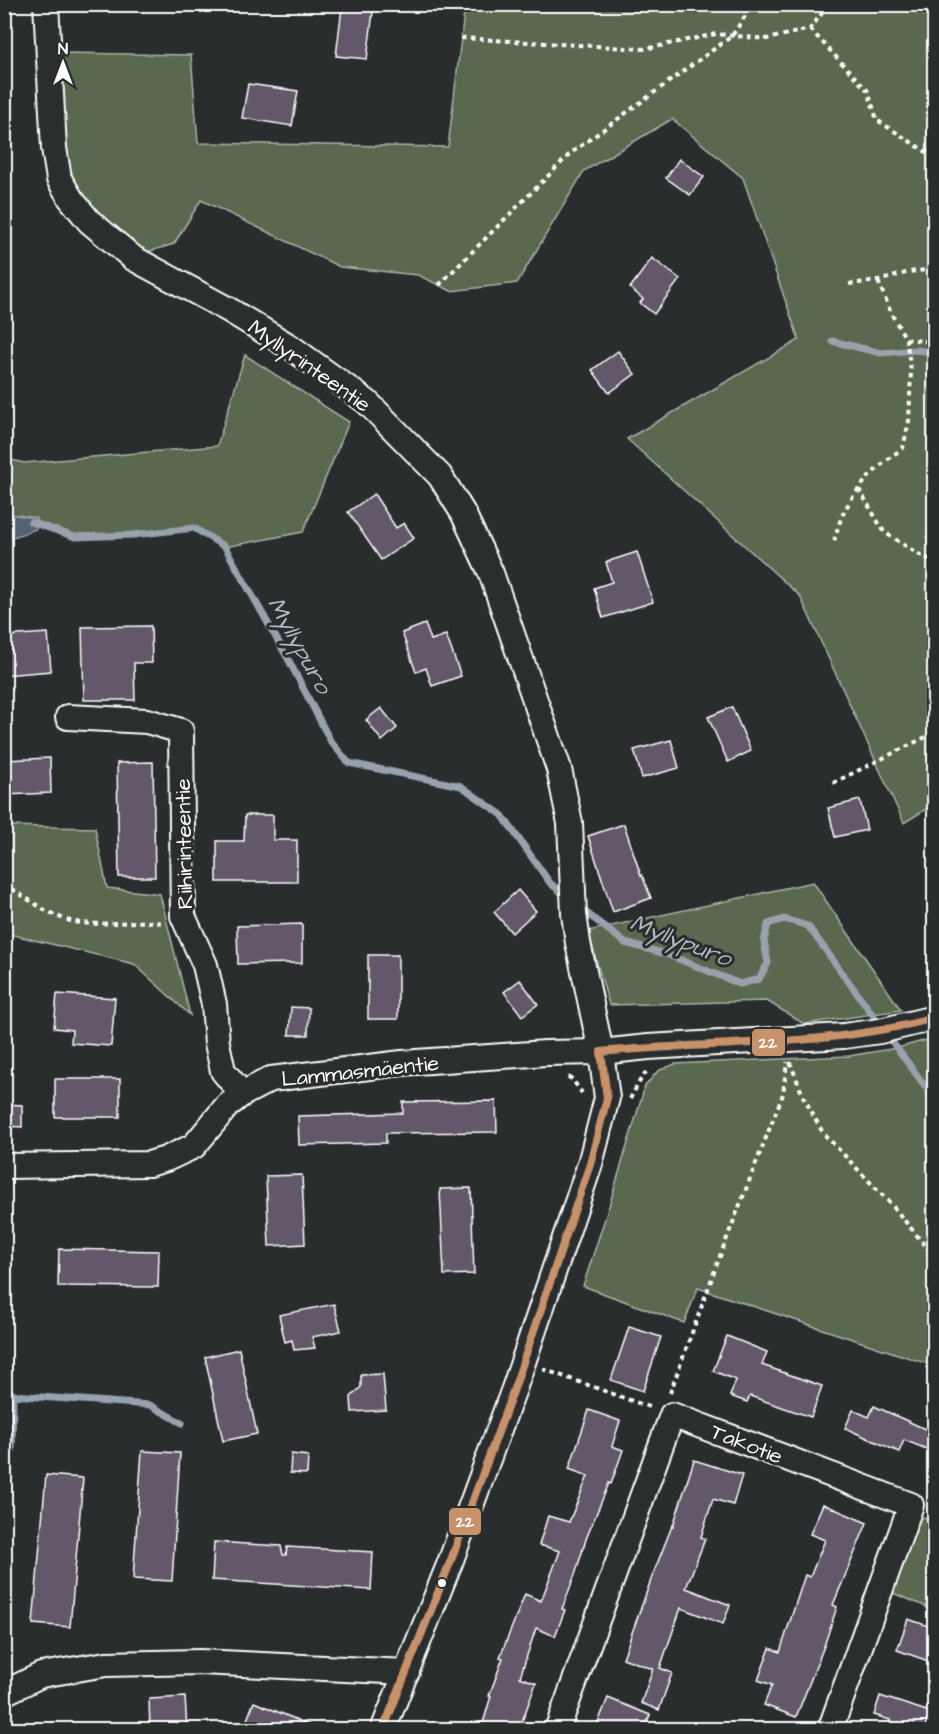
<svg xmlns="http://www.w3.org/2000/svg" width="939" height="1734" viewBox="0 0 939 1734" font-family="'Architects Daughter',sans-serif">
  <rect width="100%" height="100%" fill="#2a2d2e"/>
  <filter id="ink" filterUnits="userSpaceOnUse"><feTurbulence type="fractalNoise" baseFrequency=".0167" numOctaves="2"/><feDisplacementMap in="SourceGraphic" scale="12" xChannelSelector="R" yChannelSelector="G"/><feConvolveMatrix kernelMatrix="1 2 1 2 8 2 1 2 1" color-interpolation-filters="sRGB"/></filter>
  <g filter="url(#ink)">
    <g fill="#5a6850" stroke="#acb4a8" stroke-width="1.5">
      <path d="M465 5H934V804L904 823 800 596 627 439 799 340 743 178 672 119 584 171 517 283 451 291 418 275 340 267 201 200 174 244 144 253 101 217 74 181 62 134V53L191 55 198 143 448 147Z"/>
      <path d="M245 355 349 422 303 532 225 547 194 528 133 535 75 537 39 523 35 518 5 513 4 458 24 463 217 446Z"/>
      <path d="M5 826 95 828 107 888 160 894 190 1015 134 964 5 933Z"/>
      <path d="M813 882 901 1010 804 1024 767 1001 609 1005 588 931Z"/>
      <path d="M934 1038V1366L698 1288 684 1323 583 1286 609 1206 645 1086 658 1071 675 1064 849 1056 897 1048Z"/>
      <path d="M918 1515 934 1521V1610L893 1593Z"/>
    </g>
    <path fill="#526474" stroke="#97a2ac" stroke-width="1.5" d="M5 513 35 518 39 523 36 529 5 540Z"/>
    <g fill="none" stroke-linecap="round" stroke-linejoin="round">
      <g stroke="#97a2ac" stroke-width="7">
        <path d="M832 341 881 353 916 350 934 352"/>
        <path d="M31 522 75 537 133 535 194 528 225 547 287 657 331 742 349 763 461 786 502 815 550 883 566 896"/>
        <path d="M579 907 625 943 666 954 740 984 759 979 768 963 764 941 768 924 784 919 808 926 881 1026"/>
        <path d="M887 1035 934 1098"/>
        <path d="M4 1385 13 1395 12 1450 4 1459"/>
        <path d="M13 1395 150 1405 182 1423"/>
      </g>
    </g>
    <g fill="#62596a" stroke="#fff" stroke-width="1.5">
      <path d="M350 4H374L367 59 336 56 342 8 350 9Z"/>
      <path d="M248 84 298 91 292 126 242 118Z"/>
      <path d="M679 159 704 177 690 195 666 178Z"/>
      <path d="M652 258 680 279 654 314 640 303 643 299 630 288Z"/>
      <path d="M618 351 635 374 609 393 592 370Z"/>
      <path d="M374 494 396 528 404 523 414 538 381 560 348 512Z"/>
      <path d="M637 552 653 602 603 618 594 588 612 582 606 562Z"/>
      <path d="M425 624 431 640 446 635 461 676 432 686 426 668 416 672 402 633Z"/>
      <path d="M151 626 152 663H134L135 700H84L82 627Z"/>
      <path d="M48 633 51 671 4 675V636Z"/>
      <path d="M732 707 751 751 728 762 708 717Z"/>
      <path d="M381 708 397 728 382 741 366 720Z"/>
      <path d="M671 740 679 768 642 778 634 750Z"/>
      <path d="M50 758 51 793 4 795V760Z"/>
      <path d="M153 762 155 877H119L117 763Z"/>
      <path d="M860 800 867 830 835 837 828 808Z"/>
      <path d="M245 815H273V840H297V882H217V841H244Z"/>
      <path d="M624 824 641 876 642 875 651 898 613 912 588 836Z"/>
      <path d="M518 890 536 911 512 933 494 912Z"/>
      <path d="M302 924V963L238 964 237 926Z"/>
      <rect x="368" y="955" width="30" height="64"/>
      <path d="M520 980 538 1004 522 1016 504 992Z"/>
      <path d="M57 994 115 998 111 1046 71 1043 72 1030 54 1028Z"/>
      <path d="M291 1007 309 1008 308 1035H289Z"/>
      <rect x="55" y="1079" width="65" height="38"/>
      <path d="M496 1101 497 1132 386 1133V1143L299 1145 298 1116 403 1113V1102Z"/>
      <path d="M4 1104 22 1105V1127L4 1126Z"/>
      <path d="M302 1175 305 1244 269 1246 266 1176Z"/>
      <path d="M471 1188 474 1274 444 1275 440 1189Z"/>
      <path d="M59 1249 159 1251 158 1287 58 1286Z"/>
      <path d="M334 1304 341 1331 312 1337 315 1348 294 1350 292 1340 285 1342 279 1315Z"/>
      <path d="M629 1327 661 1337 643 1391 611 1380Z"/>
      <path d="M727 1336 767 1352 762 1365 822 1386 811 1417 750 1396 747 1402 730 1396 736 1380 713 1371Z"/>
      <path d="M239 1349 257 1434 223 1441 205 1357Z"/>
      <path d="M383 1374 386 1410 352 1412 351 1397 361 1387V1375Z"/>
      <path d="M874 1406 934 1433V1452L904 1440 899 1452 845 1428 853 1410 869 1417Z"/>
      <path d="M589 1410 620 1421 612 1446 623 1450 611 1484 609 1483 586 1539 576 1572 562 1609 565 1610 555 1636 536 1628 520 1677 536 1683 519 1730H481L491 1696H489L503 1658 500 1657 525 1594 541 1601 560 1551 539 1545 548 1516 569 1522 588 1476 569 1469Z"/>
      <path d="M142 1451 180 1453 172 1581 133 1579Z"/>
      <path d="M291 1454 308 1456 307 1474 290 1473Z"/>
      <path d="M694 1460 742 1475 733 1505 713 1499 701 1537 705 1539 686 1588 730 1605 723 1624 681 1608 660 1668 672 1673 659 1710 641 1703 653 1669 623 1658 652 1577 672 1526H673Z"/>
      <path d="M46 1475 83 1478 70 1627 33 1624Z"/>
      <path d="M823 1504 867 1523 833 1605 837 1607 824 1646 796 1717 764 1705 772 1685 758 1680 770 1648 780 1652 805 1575 810 1577 825 1540 810 1534Z"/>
      <path d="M214 1542 281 1546 283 1555H286L287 1547 373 1552 371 1590 212 1580Z"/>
      <path d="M908 1619 934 1628V1663L897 1650Z"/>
      <path d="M880 1696 930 1712 924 1730H887L890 1720 874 1715Z"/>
      <path d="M185 1697 187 1730H150L149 1699Z"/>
      <path d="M608 1698 650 1715 644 1730H595Z"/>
      <path d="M254 1702 319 1729V1730H243Z"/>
    </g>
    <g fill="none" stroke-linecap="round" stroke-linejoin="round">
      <defs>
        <g id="minor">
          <path d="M46 4 54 148 59 179 71 199 89 221 133 258 229 310 292 348 367 402 440 476 463 513 491 573 559 769 570 823 574 914 578 943 601 1052 607 1098 590 1164 515 1386 451 1560 383 1730"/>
          <path d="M68 717 147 721 181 731 183 916 205 965 214 1004 217 1043 223 1071 242 1094"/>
          <path d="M4 1166 149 1164 166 1159 194 1146 227 1106 242 1094 271 1079 402 1063 546 1053 601 1052 648 1047 844 1036 880 1031 934 1018"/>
          <path d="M4 1693 41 1675 106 1664 200 1662 407 1672"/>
          <path d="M557 1730 672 1415 911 1505 830 1730"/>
        </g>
      </defs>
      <use href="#minor" stroke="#fff" stroke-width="28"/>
      <g stroke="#fff" stroke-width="4" stroke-dasharray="4.5 4.5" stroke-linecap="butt">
        <path d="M810 29 868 91 877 120 934 157"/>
        <path d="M461 38 645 49 716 34 767 39 810 29 829 4"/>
        <path d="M849 284 878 281 909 272 934 269"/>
        <path d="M439 285 571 153 732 36 753 4"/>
        <path d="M906 339 934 342"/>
        <path d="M859 489 884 532 920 555 934 561"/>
        <path d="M834 541C837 531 840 519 845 510 858 485 880 464 903 448L909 421 911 371 908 351 906 339 891 313 878 281"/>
        <path d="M833 783 934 733"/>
        <path d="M4 885C30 898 53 921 83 923 110 926 136 919 163 923"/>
        <path d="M790 1062 803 1096 823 1133 890 1203 934 1256"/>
        <path d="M568 1077 572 1079 582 1093"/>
        <path d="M630 1099 642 1077 648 1070"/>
        <path d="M543 1369 652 1408"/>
        <path d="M670 1393 720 1256 783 1094 787 1062"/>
      </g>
      <use href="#minor" stroke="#2a2d2e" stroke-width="24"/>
      <defs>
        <g id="bus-1">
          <path d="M601 1052C711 1041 827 1048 934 1018"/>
          <path d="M383 1730 451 1560 515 1386 590 1164 607 1098 601 1052"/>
        </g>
      </defs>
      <use href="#bus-1" stroke="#2a2d2e" stroke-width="12"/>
      <use href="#bus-1" stroke="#c7916a" stroke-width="8"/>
    </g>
  </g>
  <circle fill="#fff" stroke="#2a2d2e" stroke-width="2" cx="442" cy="1583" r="5"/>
  <g text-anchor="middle" stroke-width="6" stroke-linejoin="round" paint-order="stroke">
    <g font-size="22" fill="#fff" stroke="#2a2d2e">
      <text transform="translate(310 365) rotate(35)" y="8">Myllyrinteentie</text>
      <text transform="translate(183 844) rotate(-91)" y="8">Riihirinteentie</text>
      <text transform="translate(360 1070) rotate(-6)" y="8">Lammasmäentie</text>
      <text transform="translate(747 1443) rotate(21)" y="8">Takotie</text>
    </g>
    <g font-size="24" font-style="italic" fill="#b1b9c0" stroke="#2a2d2e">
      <text transform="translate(300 645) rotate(61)" y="8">Myllypuro</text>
      <text transform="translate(681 940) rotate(21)" y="8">Myllypuro</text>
    </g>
  </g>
  <g stroke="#2a2d2e" stroke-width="2">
    <rect x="751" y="1028" width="35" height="29" rx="6" fill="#c7916a"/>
    <rect x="448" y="1507" width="34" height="29" rx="6" fill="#c7916a"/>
  </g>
  <g font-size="16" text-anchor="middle" font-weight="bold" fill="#fff">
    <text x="768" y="1048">22</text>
    <text x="465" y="1527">22</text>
  </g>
  <rect width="939" height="1734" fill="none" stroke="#2a2d2e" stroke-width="24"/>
  <rect x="12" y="12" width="915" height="1710" fill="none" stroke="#fff" stroke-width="2" filter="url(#ink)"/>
  <g transform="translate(63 63)" stroke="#2a2d2e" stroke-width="4.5" paint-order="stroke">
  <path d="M0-4.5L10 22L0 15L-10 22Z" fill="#ffffff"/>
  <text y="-9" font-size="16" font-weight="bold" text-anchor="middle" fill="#ffffff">N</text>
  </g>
</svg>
